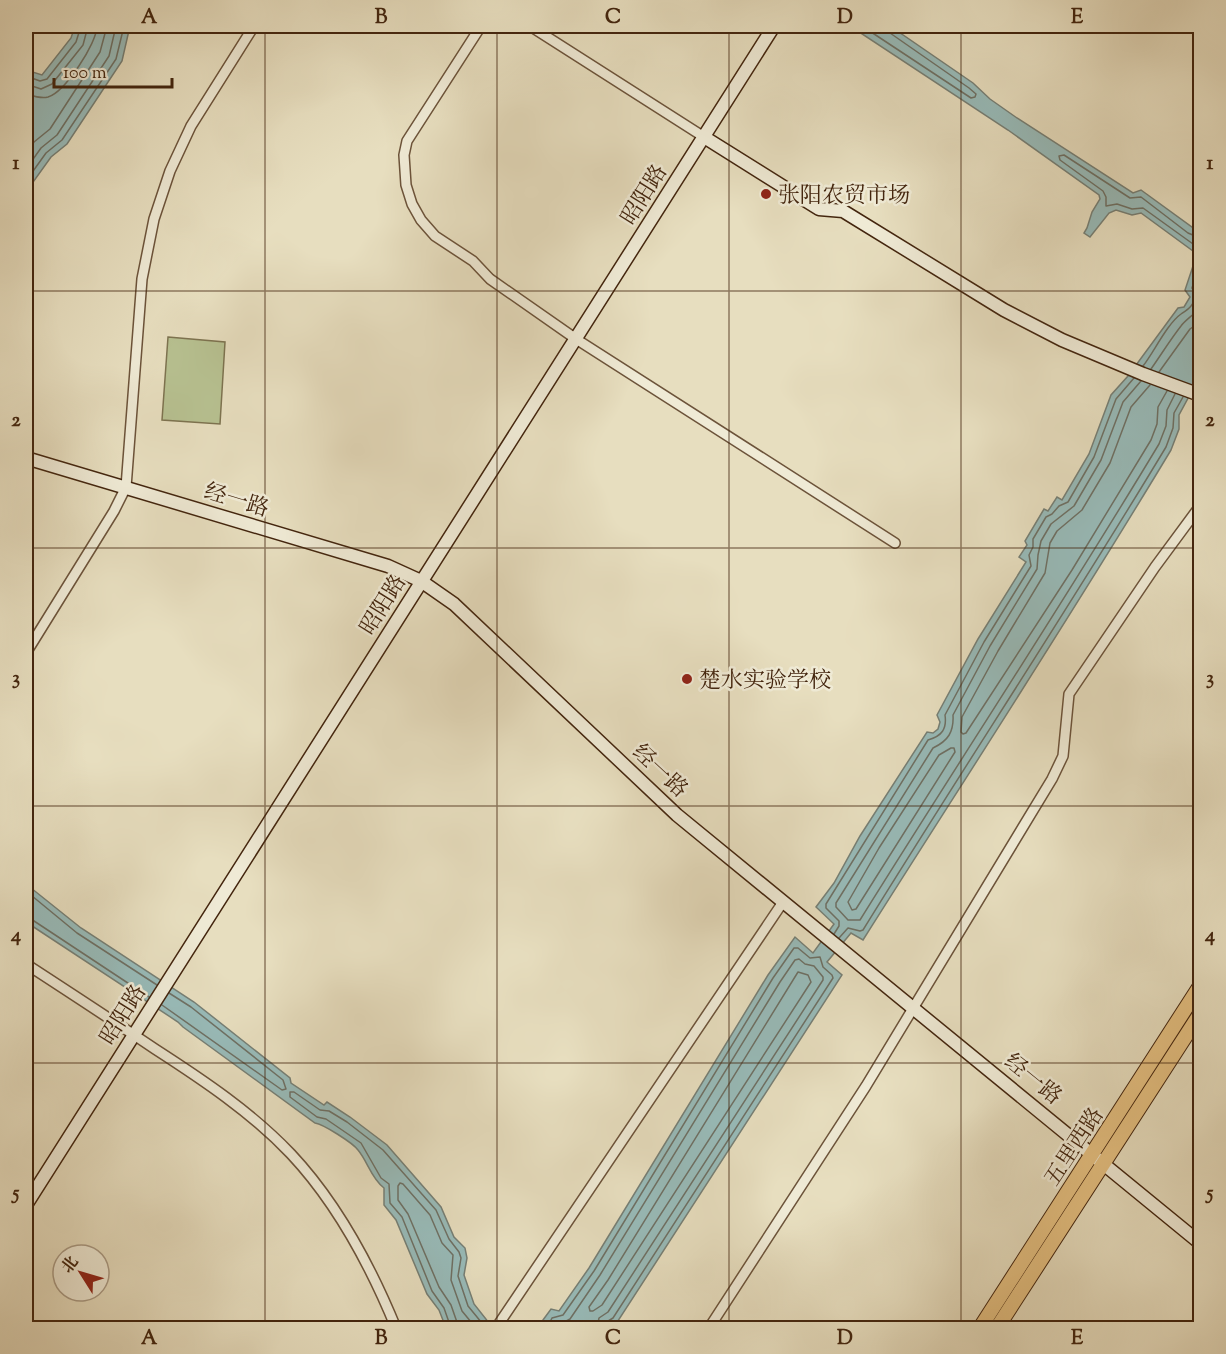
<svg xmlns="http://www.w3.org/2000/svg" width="1226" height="1354" viewBox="0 0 1226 1354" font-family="'Sorts Mill Goudy','Noto Serif SC',serif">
  <rect width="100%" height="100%" fill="#e7debf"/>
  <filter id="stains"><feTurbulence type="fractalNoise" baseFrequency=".00333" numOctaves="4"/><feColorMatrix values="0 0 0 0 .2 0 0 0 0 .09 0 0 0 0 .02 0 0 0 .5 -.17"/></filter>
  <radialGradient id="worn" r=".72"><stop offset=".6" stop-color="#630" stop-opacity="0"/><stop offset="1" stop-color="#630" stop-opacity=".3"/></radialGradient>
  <path fill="#b7c191" stroke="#7d7350" stroke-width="1.5" d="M168 337 225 342 220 424 162 420Z"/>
  <g fill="#98bbb9" stroke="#767f75" stroke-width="1.5">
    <path d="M75 26H130L122 61 67 144 51 157 26 192V70L42 75 71 38Z"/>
    <path d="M850 26H890L973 83 990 99 1017 118 1133 193 1141 190 1200 233V376L1179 415V429L1171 450C1072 615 966 777 863 940L851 933 827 962 842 975 616 1324 608 1328H545L543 1320 551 1309 559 1311 589 1268 768 975 795 937 813 953 834 924 816 907 834 883 860 836 927 732 933 733 938 729 940 722 937 715 978 639 1026 562 1019 557 1027 545 1025 541 1044 509 1048 511 1057 497 1062 500 1089 454 1111 395 1128 376 1178 308 1184 307 1190 297 1185 290 1197 254 1141 213 1132 215 1116 210 1109 213 1090 237 1084 233 1087 228 1092 212 1100 199 1099 195 1008 130Z"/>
    <path d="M26 884 81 928 194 1002 290 1078 291 1083 324 1105 327 1102 350 1117 387 1145 441 1207 454 1237 465 1248 467 1258 464 1275 474 1304 493 1328H446L439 1310 427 1294 396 1220 384 1205V1188C371 1178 368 1162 358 1150 353 1143 323 1124 315 1123L183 1027 178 1022 26 922Z"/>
  </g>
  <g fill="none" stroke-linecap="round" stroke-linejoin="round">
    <g stroke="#6e7064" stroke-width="1.5">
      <path d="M862 26 971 98 975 97 976 94 969 88 890 33 887 26"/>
      <path d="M26 76 40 81 47 79 76 42 81 26"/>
      <path d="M26 84 41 89 52 84 83 45 88 26"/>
      <path d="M26 94C33 96 40 99 48 97 65 92 97 43 97 26"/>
      <path d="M26 153 34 142 50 129 100 52 107 26"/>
      <path d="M26 169 41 148 57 135 109 56 116 26"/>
      <path d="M26 181 46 153 62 140 116 59 124 26"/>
      <path d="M1200 238 1188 233 1141 197 1130 198 1064 155 1059 156 1060 160 1103 191 1106 197V206L1117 204 1132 209 1143 208 1200 249"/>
      <path d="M1143 366C1154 352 1167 324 1181 314 1186 310 1191 309 1194 301 1197 296 1195 293 1192 288L1200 263"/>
      <path d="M1151 369C1161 355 1170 340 1181 326 1187 318 1195 315 1200 306"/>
      <path d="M1159 372 1190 329 1200 322"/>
      <path d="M1141 381 1123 402 1101 460 1074 506 1051 524 1041 541 1038 555 1037 569 990 646 953 715C954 732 948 741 933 748L836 903V907L848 920H860C959 761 1063 604 1159 444L1166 426 1167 410 1175 394"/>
      <path d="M1150 385 1131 407 1110 463 1082 510 1057 531 1050 543 1045 573 998 651 962 717 961 732 963 734 966 733 1072 570 1151 440 1157 424 1158 407 1167 391"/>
      <path d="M951 748H954L955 752 856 909 852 910 848 902 879 848 939 755Z"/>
      <path d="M26 891 77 933 157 985"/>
      <path d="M26 918 31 919 149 997"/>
      <path d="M834 934 839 926V921L826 908V904L928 740C942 736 947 729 945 715L984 642 1031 566 1029 555 1033 547V539L1046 517 1052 514 1059 506 1068 502 1094 457 1116 399 1134 378"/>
      <path d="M839 938 848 928 860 931 863 930C963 768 1068 610 1166 447L1173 428 1174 413 1183 397"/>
      <path d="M798 972 808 975 811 982 602 1305 593 1311H590L589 1307 608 1280Z"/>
      <path d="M162 1005 282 1090 286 1089 283 1080 191 1007 169 993"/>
      <path d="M451 1328 444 1308 432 1291 402 1217 390 1203 389 1184 381 1178 361 1143 326 1119 317 1117 290 1097V1092H294L320 1110 329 1111 347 1122 383 1150 436 1210 449 1239 459 1252 461 1258 458 1276 468 1306 486 1328"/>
      <path d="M459 1328 451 1305 439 1287 408 1214 398 1200V1186L400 1183 403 1184 430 1215 442 1243 453 1255 451 1280 462 1311 476 1328"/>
      <path d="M550 1328V1322L552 1318 563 1315 594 1271 773 978 794 948H798L810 958 820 957 823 967 832 975 833 978 613 1318 605 1323 604 1328"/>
      <path d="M558 1328 559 1325 570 1319 600 1275 780 982 795 960 799 959 805 964 814 966 823 977V980L608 1312 599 1318 597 1328"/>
    </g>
    <defs>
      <g id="street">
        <path d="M481 26 407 141 404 155 406 185 412 204 421 220 435 236 473 261 490 279 576 339 895 543"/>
        <path d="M530 26 704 137"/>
        <path d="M26 653 114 511 126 487 142 279 154 219 170 171 191 126 254 26"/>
        <path d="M26 964C69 992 112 1020 155 1049 203 1080 251 1112 291 1154 337 1203 371 1267 396 1328"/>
        <path d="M496 1328 783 902"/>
        <path d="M709 1328 866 1086 1052 779 1063 756 1069 694 1155 567 1200 506"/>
      </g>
      <g id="secondary">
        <path d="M704 137 819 209 843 211 1004 310 1062 340 1143 374 1200 395"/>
        <path d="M26 458 388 566 421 581 454 604 677 815 1200 1243"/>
        <path d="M26 1205 774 26"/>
      </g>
      <g id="primary">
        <path d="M980 1328 1200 986"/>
        <path d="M997 1328 1200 1014"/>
      </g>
    </defs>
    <use href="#street" stroke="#6c533a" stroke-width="12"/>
    <use href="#secondary" stroke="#43250e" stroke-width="15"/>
    <use href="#primary" stroke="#43250e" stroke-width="16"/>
    <use href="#street" stroke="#efead5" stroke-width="9"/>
    <use href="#secondary" stroke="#efead5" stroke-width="12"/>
    <use href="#primary" stroke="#e4bf80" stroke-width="14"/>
  </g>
  <path fill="none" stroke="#43250e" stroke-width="1.5" stroke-opacity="0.55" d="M265 26V1328M497 26V1328M729 26V1328M961 26V1328M26 291H1200M26 548H1200M26 806H1200M26 1063H1200"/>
  <g fill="#8f2418" stroke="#efead5" stroke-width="2">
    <circle cx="766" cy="194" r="6"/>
    <circle cx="687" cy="679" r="6"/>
  </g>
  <g text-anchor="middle" stroke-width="5" stroke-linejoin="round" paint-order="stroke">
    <g font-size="22" fill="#43250e" stroke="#efead5">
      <text transform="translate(643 194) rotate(-58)" y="8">昭阳路</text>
      <text transform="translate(237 499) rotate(17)" y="8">经一路</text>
      <text transform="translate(382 604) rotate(-58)" y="8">昭阳路</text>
      <text transform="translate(661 770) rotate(43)" y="8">经一路</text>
      <text transform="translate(122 1014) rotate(-58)" y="8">昭阳路</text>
      <text transform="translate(1034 1078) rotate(39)" y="8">经一路</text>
      <text transform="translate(1073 1146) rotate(-57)" y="8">五里西路</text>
    </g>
    <g font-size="22" fill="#43250e" stroke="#efead5" text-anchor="start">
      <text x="778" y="202">张阳农贸市场</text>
      <text x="699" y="687">楚水实验学校</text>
    </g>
  </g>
  <rect width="1226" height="1354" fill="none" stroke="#e7debf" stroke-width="66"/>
  <g transform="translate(81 1273) rotate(307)"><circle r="28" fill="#efead5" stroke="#aa9b85" stroke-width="1.5"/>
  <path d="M0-4.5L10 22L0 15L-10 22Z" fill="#8f2418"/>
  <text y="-9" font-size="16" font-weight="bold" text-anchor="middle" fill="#43250e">北</text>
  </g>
  <path d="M54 78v9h118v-9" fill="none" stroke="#43250e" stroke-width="3"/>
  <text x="63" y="78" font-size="18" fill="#43250e" stroke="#efead5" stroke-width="4.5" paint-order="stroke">100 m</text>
  <rect x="33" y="33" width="1160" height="1288" fill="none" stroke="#43250e" stroke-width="2"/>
  <g font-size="20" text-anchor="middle" font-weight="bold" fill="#43250e">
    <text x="149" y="23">A</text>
    <text x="381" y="23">B</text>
    <text x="613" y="23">C</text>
    <text x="845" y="23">D</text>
    <text x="1077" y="23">E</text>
    <text x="16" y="169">1</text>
    <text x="1210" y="169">1</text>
    <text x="16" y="426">2</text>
    <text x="1210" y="426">2</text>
    <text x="16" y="684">3</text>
    <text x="1210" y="684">3</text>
    <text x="16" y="941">4</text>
    <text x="1210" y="941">4</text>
    <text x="16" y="1199">5</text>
    <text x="1210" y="1199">5</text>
    <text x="149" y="1344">A</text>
    <text x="381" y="1344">B</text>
    <text x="613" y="1344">C</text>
    <text x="845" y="1344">D</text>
    <text x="1077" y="1344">E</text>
  </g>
  <rect width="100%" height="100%" filter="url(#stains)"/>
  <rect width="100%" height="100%" fill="url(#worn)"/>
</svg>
